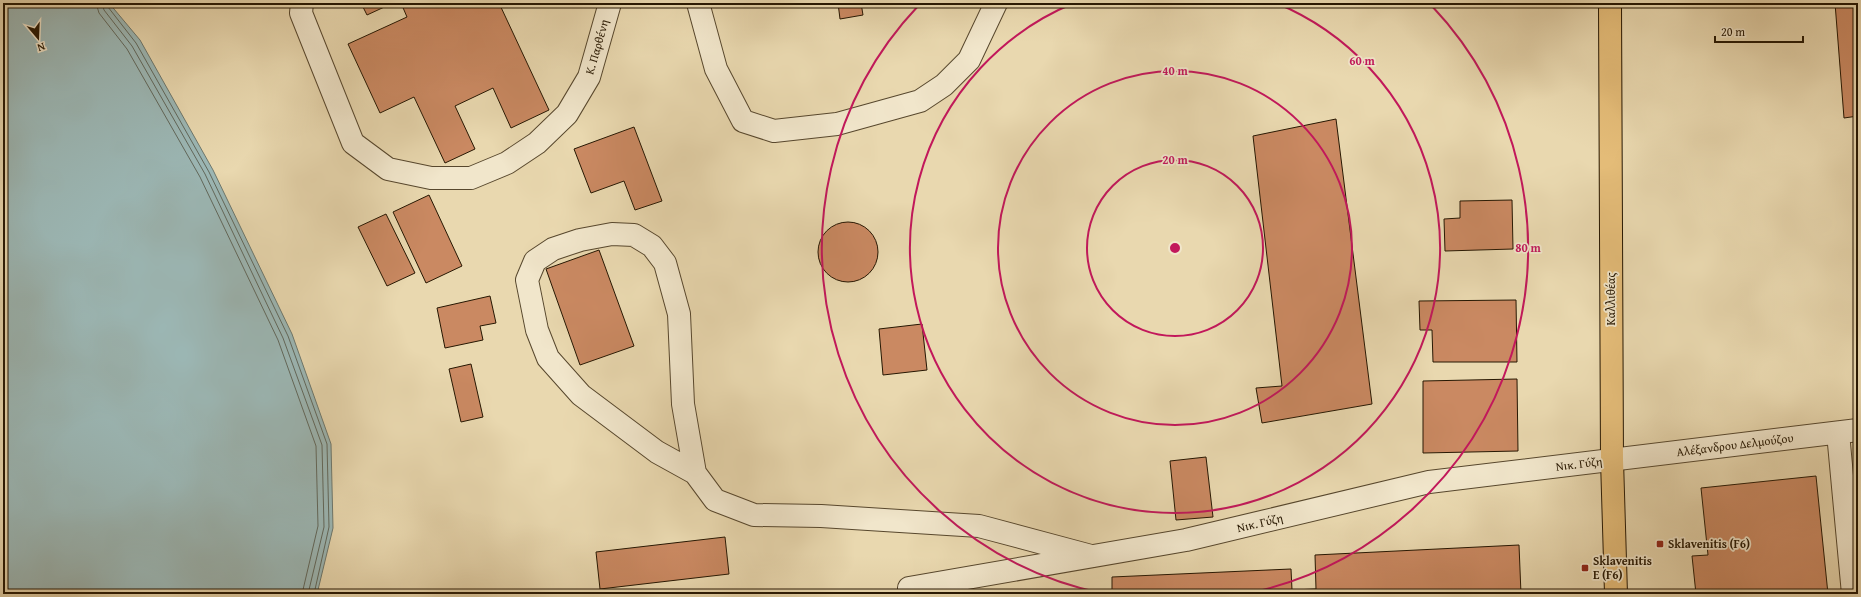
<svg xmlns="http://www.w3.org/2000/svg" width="1861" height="597" viewBox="0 0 1861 597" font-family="'Gentium Book Plus',serif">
  <rect width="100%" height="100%" fill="#e9d8af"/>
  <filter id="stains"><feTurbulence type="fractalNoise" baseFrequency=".005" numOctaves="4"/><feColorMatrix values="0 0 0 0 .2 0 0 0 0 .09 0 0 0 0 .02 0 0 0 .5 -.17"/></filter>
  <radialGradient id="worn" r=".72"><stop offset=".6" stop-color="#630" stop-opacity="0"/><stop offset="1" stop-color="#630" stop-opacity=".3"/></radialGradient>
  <path fill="#9cb8b6" stroke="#6d786e" d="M3 3H109L140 40 213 170 292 334 331 444 333 528 317 594H3Z"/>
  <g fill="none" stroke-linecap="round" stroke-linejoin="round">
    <g stroke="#61685c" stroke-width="1">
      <path d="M96 3 99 13 127 49 200 177 278 340 316 446 318 526 302 594"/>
      <path d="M102 3 104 10 132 46 205 174 283 338 322 445 324 527 308 594"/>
      <path d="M107 3 108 7 136 43 209 172 288 336 327 444 329 527 314 594"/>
    </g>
  </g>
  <g fill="#ca8962" stroke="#261702">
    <path d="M361 3H393L367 15Z"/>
    <path d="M401 3H499L549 110 511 128 493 88 455 106 475 149 445 163 414 97 380 113 348 44 407 17Z"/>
    <path d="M838 3H861L863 15 840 19Z"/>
    <path d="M1835 3H1858V116L1844 118Z"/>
    <path d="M1336 119 1372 404 1262 423 1256 388 1282 386 1253 136Z"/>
    <path d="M634 127 662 201 635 210 624 181 591 193 574 149Z"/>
    <path d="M429 195 462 266 426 283 393 212Z"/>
    <path d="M1512 200 1513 249 1445 251 1444 219 1460 218V201Z"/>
    <path d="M386 214 415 273 387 286 358 227Z"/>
    <circle cx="848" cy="252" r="30"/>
    <path d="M599 250 634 346 580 365 546 269Z"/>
    <path d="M490 296 496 323 480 326 483 340 445 348 437 308Z"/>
    <path d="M1516 300 1517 362H1433L1432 330H1420L1419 301Z"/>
    <path d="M922 324 927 370 883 375 879 329Z"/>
    <path d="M471 364 483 417 461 422 449 369Z"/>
    <path d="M1517 379 1518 451 1423 453V381Z"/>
    <path d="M1206 457 1213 517 1176 520 1170 461Z"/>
    <path d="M1816 476 1828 594H1696L1692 556 1708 555 1701 488Z"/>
    <path d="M725 537 729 574 600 589 596 552Z"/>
    <path d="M1519 545 1521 594H1112V577L1291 569 1292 590 1316 589 1315 555Z"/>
  </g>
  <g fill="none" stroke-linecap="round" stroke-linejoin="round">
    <defs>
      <g id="minor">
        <path d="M302 3 301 13 353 143 388 169 431 178H471L507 163 537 143 567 114 589 77 610 3"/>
        <path d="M698 3 716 69 743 121 774 131 837 124 920 101 944 85 969 60 996 3"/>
        <path d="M1838 433 1853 594"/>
        <path d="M695 473 657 452 581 395 548 358 537 330 527 280 535 261 553 249 580 240 612 234 634 235 652 246 665 263 679 314 683 404 695 473 715 500 754 515 821 516 979 526 1091 556"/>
        <path d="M909 588 1186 540 1429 482 1858 430"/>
      </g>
      <path id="major" d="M1610 3 1612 460 1616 594"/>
    </defs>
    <use href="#minor" stroke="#57472d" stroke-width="24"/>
    <use href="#major" stroke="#261702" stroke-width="24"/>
    <use href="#minor" stroke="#f1e6cb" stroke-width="22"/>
    <use href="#major" stroke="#e4bc78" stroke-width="22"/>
  </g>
  <g fill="none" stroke="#c2185b" stroke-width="2">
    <circle cx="1175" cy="248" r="88"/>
    <circle cx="1175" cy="248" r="177"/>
    <path d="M1276 3A265 265 0 1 1 1074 3"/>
    <path d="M1105 594A353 353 0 0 1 919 5M1431 5A353 353 0 0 1 1245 594"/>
  </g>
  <g fill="#8f2418" stroke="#f1e6cb" stroke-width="1.5">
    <rect x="1656" y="540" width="8" height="8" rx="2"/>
    <rect x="1581" y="564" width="8" height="8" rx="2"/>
  </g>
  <g text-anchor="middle" stroke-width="3.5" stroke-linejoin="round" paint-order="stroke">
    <g font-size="12" fill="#261702" stroke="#f1e6cb">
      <text transform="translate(597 47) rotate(-74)" y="4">Κ. Παρθένη</text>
      <text transform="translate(1611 299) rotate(-90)" y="4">Καλλιθέας</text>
      <text transform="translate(1735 445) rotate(-7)" y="4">Αλέξανδρου Δελμούζου</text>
      <text transform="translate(1579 464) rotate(-7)" y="4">Νικ. Γύζη</text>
      <text transform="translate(1260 523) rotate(-13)" y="4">Νικ. Γύζη</text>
    </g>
    <g font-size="12" font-weight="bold" fill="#261702" stroke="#f1e6cb" text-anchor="start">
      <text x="1668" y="548">Sklavenitis (F6)</text>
      <text x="1593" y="565">Sklavenitis<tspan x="1593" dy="14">E (F6)</tspan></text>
    </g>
  </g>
  <circle cx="1175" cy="248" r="6" fill="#c2185b" stroke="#f1e6cb" stroke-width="2"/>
  <g font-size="12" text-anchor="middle" font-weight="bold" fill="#c2185b" stroke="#f1e6cb" stroke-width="3.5" stroke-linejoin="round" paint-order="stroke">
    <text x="1362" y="65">60 m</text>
    <text x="1175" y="75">40 m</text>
    <text x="1175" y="164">20 m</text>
    <text x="1528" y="252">80 m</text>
  </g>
  <rect width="1861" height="597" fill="none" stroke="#e9d8af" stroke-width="16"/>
  <rect x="4" y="4" width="1853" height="589" fill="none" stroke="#261702" stroke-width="2"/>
  <rect x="8" y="8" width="1845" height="581" fill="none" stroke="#261702"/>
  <g transform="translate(38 38) rotate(161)" stroke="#f1e6cb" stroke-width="3" paint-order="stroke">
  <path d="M0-3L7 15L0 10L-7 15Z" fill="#261702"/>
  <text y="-6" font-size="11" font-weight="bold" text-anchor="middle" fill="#261702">N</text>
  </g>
  <path d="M1715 36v6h88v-6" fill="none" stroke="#261702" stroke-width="2"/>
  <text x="1721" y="36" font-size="12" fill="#261702" stroke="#f1e6cb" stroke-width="3" paint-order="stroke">20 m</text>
  <rect width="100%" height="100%" filter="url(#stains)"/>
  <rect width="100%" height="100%" fill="url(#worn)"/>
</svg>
